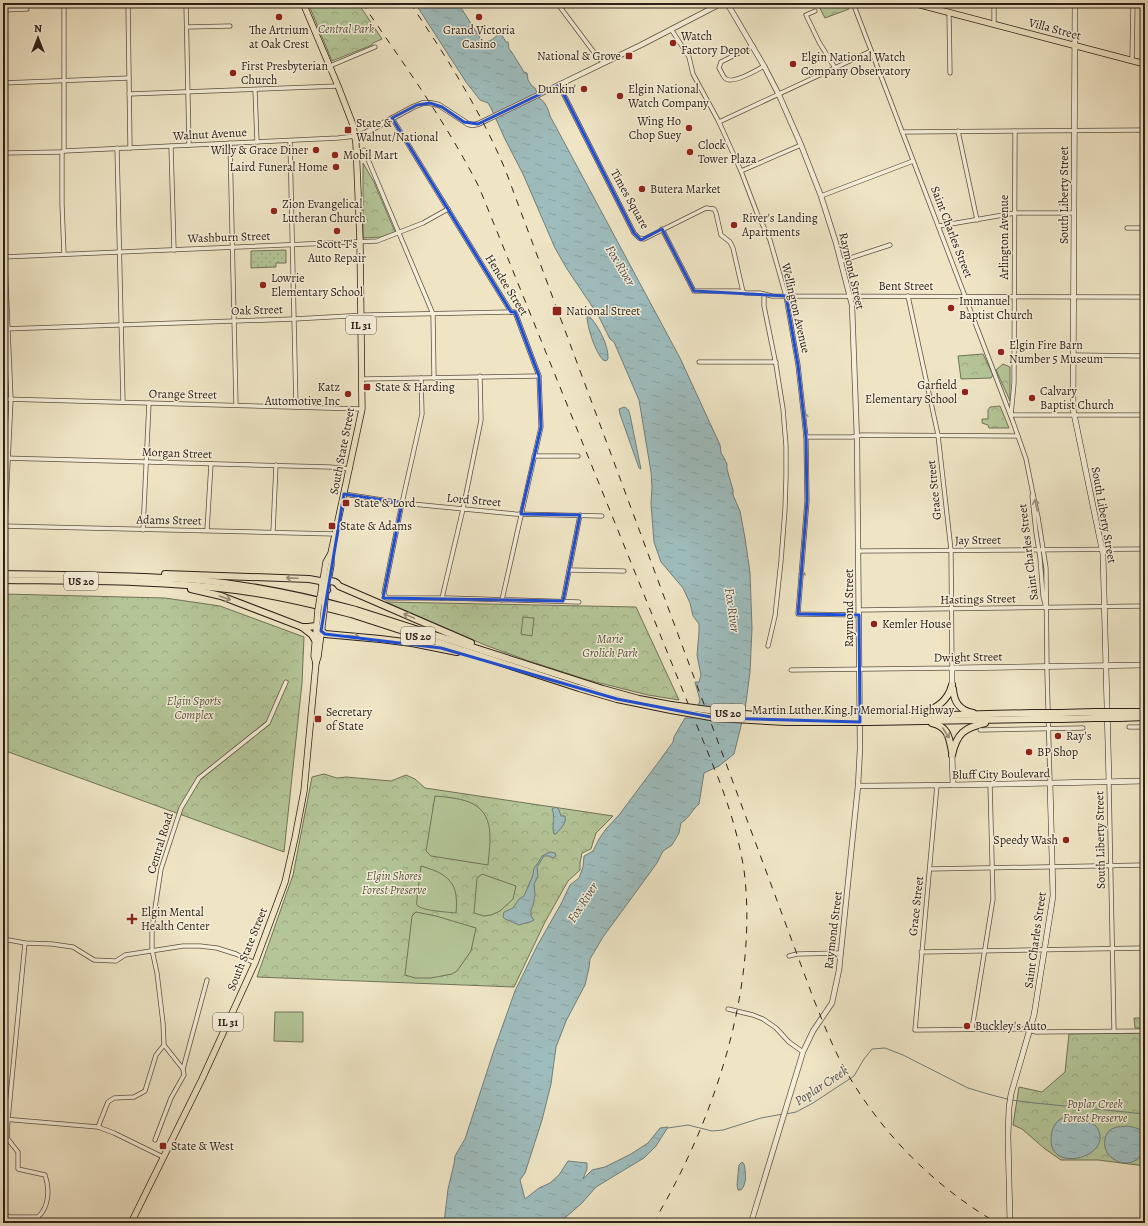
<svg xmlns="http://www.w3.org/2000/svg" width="1148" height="1226" viewBox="0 0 1148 1226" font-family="Alegreya,serif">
  <defs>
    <pattern id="grass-dots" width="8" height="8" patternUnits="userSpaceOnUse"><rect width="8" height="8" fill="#b4c698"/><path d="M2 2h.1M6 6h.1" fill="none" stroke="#9baa82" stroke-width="1.8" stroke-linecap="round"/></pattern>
    <pattern id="forest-crowns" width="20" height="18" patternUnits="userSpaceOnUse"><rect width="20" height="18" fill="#b4c698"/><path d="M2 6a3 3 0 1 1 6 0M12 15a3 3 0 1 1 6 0" fill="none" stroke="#9baa82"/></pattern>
    <pattern id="water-ripples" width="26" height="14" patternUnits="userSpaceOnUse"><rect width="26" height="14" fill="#9ebdbe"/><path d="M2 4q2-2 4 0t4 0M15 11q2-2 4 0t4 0" fill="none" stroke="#88a2a3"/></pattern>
  </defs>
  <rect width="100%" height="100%" fill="#efe5c5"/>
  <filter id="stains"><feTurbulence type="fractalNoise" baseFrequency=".005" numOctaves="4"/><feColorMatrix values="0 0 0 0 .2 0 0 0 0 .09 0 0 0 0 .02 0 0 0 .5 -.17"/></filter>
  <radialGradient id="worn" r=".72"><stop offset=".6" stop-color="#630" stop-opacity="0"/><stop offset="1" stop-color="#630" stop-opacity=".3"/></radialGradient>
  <path fill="url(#grass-dots)" stroke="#707358" d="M286 250V263H276V267L251 268V251Z"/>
  <g fill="url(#forest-crowns)" stroke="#707358">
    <path d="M308 3H358L382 39 373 43 372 45 332 61Z"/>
    <path d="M817 3H847L849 9 825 18Z"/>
    <path d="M363 163 374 182 395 232 381 237 363 238Z"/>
    <path d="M983 354 993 375 991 378 961 379 958 356Z"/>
    <path d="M1003 364 1010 367V401L996 370Z"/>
    <path d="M1000 406 1009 428H989L988 425 982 423V419H988V410L990 407Z"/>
    <path d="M3 594 165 598 220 606 304 637 302 683 284 852 3 750Z"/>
    <path d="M386 602 636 607 679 700 648 695 588 680 526 660 485 645Z"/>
    <path d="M324 774 337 778 346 777 391 781 406 775 415 779 425 788 613 816 596 833 591 849 582 853 580 863V870L568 881 545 922 514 987 257 977 293 875 312 777Z"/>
    <path d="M1142 983H1145V1028H1135L1134 1018H1143Z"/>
    <path d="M1145 1033V1166L1098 1160H1061L1045 1149 1022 1129 1013 1125 1019 1087 1042 1092 1065 1072 1069 1034Z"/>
  </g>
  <g fill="#b4c698" stroke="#707358">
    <path d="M523 617 534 618 532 636 521 634Z"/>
    <path d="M435 796C446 797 458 798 469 802 496 813 490 841 488 865L431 856 426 851Z"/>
    <path d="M421 866C449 874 459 883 456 913 448 912 421 911 417 905 416 904 417 901 417 899Z"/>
    <path d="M482 874 516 886 513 899 500 911 491 915 484 916 474 913 477 878Z"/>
    <path d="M416 912 436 916 476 928 471 951 457 971 452 974 431 978H415L405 975 412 916Z"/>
    <path d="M275 1012H303V1042L274 1041Z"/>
  </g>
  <g fill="url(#water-ripples)" stroke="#717e7b">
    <path d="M415 3H458L482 41C489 43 494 39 498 34L499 30 506 42H508L509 49 511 51 524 72 527 73 528 80 532 86 535 88 540 99C545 101 549 111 550 116L680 358 720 445 721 453 723 456 727 464V469L733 490V495L740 511 745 538 750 573 752 628 750 672 745 710 734 754 719 766 704 773 699 804C691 811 690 817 681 823L679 833 672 845 663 851 657 863 603 937 590 959 589 968 585 985 566 1021 556 1047 551 1084 542 1120 525 1173 520 1180 525 1199 539 1188 550 1183 559 1175 568 1161 587 1163V1169L583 1179 592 1170 605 1167 631 1154 648 1143 660 1128 668 1127 656 1146 644 1158 614 1176 596 1187 582 1203 566 1217 552 1223H444L448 1189 454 1164 455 1156 465 1139 494 1050 515 991 537 946 561 904 570 885 579 878 583 867 584 856 593 851 599 839 606 829 619 815 660 760 673 742 674 737 685 718H693L695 716 700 700 695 682H699L701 675 697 655 699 633V624L693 616 690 603 683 588 661 562 654 542 651 504 652 487 651 472 639 400 614 342 610 339 598 315 567 269 555 248 523 174 505 139 491 108 488 103 480 100 466 82Z"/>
    <path d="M587 314C597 323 609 345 608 359L606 361 603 360C595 352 586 324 587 314Z"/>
    <path d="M624 407C628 408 629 411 630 415L641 469 639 468 620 414 619 409Z"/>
    <path d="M556 807 559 810 561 816H565C567 823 560 829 556 834H554C551 826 556 819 552 809Z"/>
    <path d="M550 852 555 853 556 856 553 858 549 856H544L537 867 538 876 534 884 535 895 533 906 531 909V916L534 920C530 923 524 923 519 925L505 919 503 917 504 912 513 908 519 899 524 896 533 875 534 868 538 863 542 856Z"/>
    <path d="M1065 1116 1067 1118C1074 1118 1095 1121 1098 1129 1112 1157 1052 1173 1051 1141 1051 1135 1052 1128 1056 1123 1058 1120 1062 1119 1065 1116Z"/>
    <path d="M1127 1126C1138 1128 1145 1129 1145 1142 1145 1164 1121 1170 1108 1154 1102 1146 1104 1131 1114 1128 1118 1126 1123 1127 1127 1126Z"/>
    <path d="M742 1162 744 1164C746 1172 747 1184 741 1190H738L737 1185 739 1165Z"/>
  </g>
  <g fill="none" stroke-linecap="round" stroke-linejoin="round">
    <g stroke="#717e7b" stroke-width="1">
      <path d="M1012 1100 1025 1102 1145 1114"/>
      <path d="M786 1114 796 1112 813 1103 854 1076 864 1059 872 1049 885 1048 903 1055 968 1088 988 1094 1007 1099"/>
      <path d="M668 1128 688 1125 712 1131 723 1130 761 1118 783 1114"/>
    </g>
    <defs>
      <g id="minor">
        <path d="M64 3V151L62 152V204L64 254"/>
        <path d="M128 3 130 148"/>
        <path d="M186 3 189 145"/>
        <path d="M557 3 599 59 606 62"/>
        <path d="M853 3 1013 422 1026 459 1033 494"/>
        <path d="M3 10 27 9"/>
        <path d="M815 11 806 15 819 42 835 68"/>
        <path d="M949 13 950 73"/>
        <path d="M994 24V3"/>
        <path d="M187 27 230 26"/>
        <path d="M671 29 689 57 693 74 719 122 741 171 757 213 770 240 786 296 798 365 806 437 807 501 798 614 859 615"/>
        <path d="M753 46 721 62 719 68C721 71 723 77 726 79 734 84 757 70 764 66"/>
        <path d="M1132 61 1133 3"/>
        <path d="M330 66 375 47"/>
        <path d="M3 83 129 78"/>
        <path d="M559 85 634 233 639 238 644 239 706 208 714 209 716 213 721 235 730 242 733 248 743 292"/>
        <path d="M255 90 257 142"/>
        <path d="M129 94 338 86"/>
        <path d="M392 118 511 312"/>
        <path d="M719 122 871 51"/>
        <path d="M958 131 977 220"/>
        <path d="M1015 131 1014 383 1011 415H1145"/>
        <path d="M902 132 1145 130"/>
        <path d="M290 141 296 407"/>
        <path d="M230 143 236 405"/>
        <path d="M171 146 174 250"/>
        <path d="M117 148 123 402"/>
        <path d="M364 150 433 314 434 378"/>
        <path d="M64 151 338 138 356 136"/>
        <path d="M3 153 62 152"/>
        <path d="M741 171 801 145"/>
        <path d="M821 196 913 161"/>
        <path d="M3 214 11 399 5 526"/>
        <path d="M939 226 1015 213H1074"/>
        <path d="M1127 228H1145"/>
        <path d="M662 229 694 291H738L746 293H760L772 296 1145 297"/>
        <path d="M3 257 377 241 423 223 448 209"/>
        <path d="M841 261 890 245"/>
        <path d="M764 294V306L776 365 783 409 786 446V477L785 509 781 561 775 616 768 646"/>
        <path d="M3 329 294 319 366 315 515 312 539 376 541 427 502 600"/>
        <path d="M1073 355 1145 356"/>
        <path d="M699 362H776"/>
        <path d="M421 378 422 414 402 503 384 593 386 598H448L579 602"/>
        <path d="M362 379 539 376"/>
        <path d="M3 399 362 409"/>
        <path d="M806 437H852L862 435 1018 436"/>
        <path d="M534 456H578"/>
        <path d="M3 458 292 466 330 467 350 469"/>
        <path d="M344 494 402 503 515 514 602 516"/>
        <path d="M3 526 335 534"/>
        <path d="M143 530 149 403"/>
        <path d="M207 530 211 464"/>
        <path d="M273 532 276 465"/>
        <path d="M859 551 1145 549"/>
        <path d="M569 570 624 571"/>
        <path d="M442 598 463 509 481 420 480 376"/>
        <path d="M563 601 580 515"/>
        <path d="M1046 608 1043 596 1040 558 1036 532 1032 496 1033 494 1038 517 1046 568 1047 672 1050 783"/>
        <path d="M859 610 1145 606"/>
        <path d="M791 670 952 668 951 550 938 435 908 296"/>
        <path d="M1129 727H1145"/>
        <path d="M980 730 1083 728"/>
        <path d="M1109 782 1114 1031"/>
        <path d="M937 785 915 1030 1025 1029 1036 1032 1145 1031"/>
        <path d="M3 867V870"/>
        <path d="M930 869 1145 865"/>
        <path d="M3 939 25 943 52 944 73 947 94 960 116 961 125 955 183 946H200L217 948 236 954 255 963"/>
        <path d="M921 952 1145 948"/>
        <path d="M789 956 797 954 841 953"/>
        <path d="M728 1009 753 1015 763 1019 776 1028 789 1042 803 1052"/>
        <path d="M972 1029 993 899 990 784"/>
        <path d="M183 1069 164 1045 163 1023 157 973 152 950V928L161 869 181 808 199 778 268 723 286 682"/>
        <path d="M3 1119 98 1127 114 1133 163 1157"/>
        <path d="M98 1127 108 1102 114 1098 134 1097 145 1091 156 1055 164 1045"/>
        <path d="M155 1140 171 1098 184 1075 183 1069 207 980"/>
        <path d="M3 1215 10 1217H38C49 1207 50 1189 45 1175L18 1169V1152L7 1138 8 1119 25 943"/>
        <path d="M132 1222 139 1223"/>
        <path d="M368 1223H386"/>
      </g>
      <g id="tertiary">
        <path d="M727 3 764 66 779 95 801 145 821 196 836 243 852 305 857 440 860 749 858 786 839 970 832 1003 813 1031 803 1052 751 1223"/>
        <path d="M356 136 365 133 413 107 423 103H430L439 105 468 124 472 125 478 124 641 45 722 3"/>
        <path d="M858 786 953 785"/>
      </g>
      <g id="secondary">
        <path d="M1075 3 1073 409 1103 554 1109 782"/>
        <path d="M952 685V668L1145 665"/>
        <path d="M952 755 953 785 1145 781"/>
        <path d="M1010 1223 1008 1136 1009 1108 1011 1094 1034 1015 1053 896 1050 783"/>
      </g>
      <g id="primary">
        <path d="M303 3 338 86 353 125 356 144 360 241 362 409 331 553V565L325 598"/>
        <path d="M913 3 1145 64"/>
        <path d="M320 598 326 562 330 555"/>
        <path d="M316 663 318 657 324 611"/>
        <path d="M131 1223 202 1079 255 963 285 882 295 838 304 791 316 663 314 656 318 610"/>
      </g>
      <g id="motorway">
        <path d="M3 574C68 575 133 575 198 580 251 585 304 596 356 610L603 689 639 699 671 705"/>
        <path d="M165 574 309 579 320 581 327 590"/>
        <path d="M3 580C80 581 159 580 236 590 275 595 313 604 351 614L579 688 617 699 671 710"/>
        <path d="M328 581C333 581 336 581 339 586L471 643"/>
        <path d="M191 589 221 596 302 627 312 635 315 640"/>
        <path d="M302 627H308L316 626 325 634 380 639 412 643 457 652"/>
        <path d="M953 689C954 702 959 710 973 713"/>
        <path d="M1120 712H1145"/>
        <path d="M919 713C935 710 948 701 952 685"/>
        <path d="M1061 713 1094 712"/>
        <path d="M786 717H850"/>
        <path d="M870 717 1033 713"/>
        <path d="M1120 718 1145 717"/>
        <path d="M1062 719 1094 718"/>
        <path d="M786 722H851"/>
        <path d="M870 722 1034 719"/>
        <path d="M932 723C948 727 949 736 952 752"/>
        <path d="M952 755C957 733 964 728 985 723"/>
      </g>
    </defs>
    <use href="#minor" stroke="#5e5142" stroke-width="5"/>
    <use href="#tertiary" stroke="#5e5142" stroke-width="6"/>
    <use href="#secondary" stroke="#2d2017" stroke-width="6"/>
    <use href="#primary" stroke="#2d2017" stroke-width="7"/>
    <use href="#motorway" stroke="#2d2017" stroke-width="8"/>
    <use href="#minor" stroke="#f5eed9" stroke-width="3.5"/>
    <use href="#tertiary" stroke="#f5eed9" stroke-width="4.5"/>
    <use href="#secondary" stroke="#f5eed9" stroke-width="5"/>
    <use href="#primary" stroke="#efe5c5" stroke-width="5.5"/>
    <use href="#motorway" stroke="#efe5c5" stroke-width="6"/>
    <g stroke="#2d2017" stroke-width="1" stroke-dasharray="7 7" stroke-linecap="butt">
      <path d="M362 3C403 63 446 122 479 187L719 780C730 809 739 839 744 870 759 988 713 1124 653 1223"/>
      <path d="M410 3C446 56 480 110 505 169L814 1000C823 1022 831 1043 842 1064 878 1130 932 1185 997 1223"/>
    </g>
    <defs>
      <g id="primary-bridge">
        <path d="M318 610 320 598"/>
        <path d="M324 611 325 598"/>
      </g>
      <g id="motorway-bridge">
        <path d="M671 705 731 713 786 717"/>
        <path d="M671 710 716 718 786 722"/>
        <path d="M1094 712H1120"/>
        <path d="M1033 713H1061"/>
        <path d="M850 717H870"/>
        <path d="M1094 718H1120"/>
        <path d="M1034 719H1062"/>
        <path d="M851 722H870"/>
      </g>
    </defs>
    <use href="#primary-bridge" stroke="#2d2017" stroke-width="7" stroke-linecap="butt"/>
    <use href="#motorway-bridge" stroke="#2d2017" stroke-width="8" stroke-linecap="butt"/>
    <use href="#primary-bridge" stroke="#efe5c5" stroke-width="5.5"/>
    <use href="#motorway-bridge" stroke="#efe5c5" stroke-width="6"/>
  </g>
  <defs><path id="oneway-shaft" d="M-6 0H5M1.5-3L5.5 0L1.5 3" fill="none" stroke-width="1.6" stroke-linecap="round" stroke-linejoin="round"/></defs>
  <g stroke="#9b9182">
    <use href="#oneway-shaft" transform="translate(805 418) rotate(-95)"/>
    <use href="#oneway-shaft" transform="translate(1036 505) rotate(-102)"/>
    <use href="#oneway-shaft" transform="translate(802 576) rotate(-85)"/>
  </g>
  <g stroke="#988c77">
    <use href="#oneway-shaft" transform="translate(292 578) rotate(-178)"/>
    <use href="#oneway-shaft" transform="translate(225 598) rotate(19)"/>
    <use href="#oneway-shaft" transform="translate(409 616) rotate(-157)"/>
    <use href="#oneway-shaft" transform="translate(353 636) rotate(5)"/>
    <use href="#oneway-shaft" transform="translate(946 733) rotate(57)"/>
  </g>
  <path fill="none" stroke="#1d4ed8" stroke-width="3" stroke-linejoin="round" d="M559 85 634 233 641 240 662 229 694 291 786 296 798 365 806 437 807 501 798 614 859 615 860 722 716 718 617 699 441 648 325 634 321 631 344 494 402 503 383 598 563 601 580 515 521 514 541 427 539 376 515 312H511L392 118 417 105 430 103 442 107 464 122 478 124Z"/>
  <g fill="#8f2418" stroke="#f5eed9" stroke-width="1.5">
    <circle cx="279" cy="17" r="4"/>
    <circle cx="479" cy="17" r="4"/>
    <circle cx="673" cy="43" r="4"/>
    <rect x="625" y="52" width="8" height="8" rx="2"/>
    <circle cx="793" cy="64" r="4"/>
    <circle cx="233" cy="73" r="4"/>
    <circle cx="584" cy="89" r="4"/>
    <circle cx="620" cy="96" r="4"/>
    <circle cx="689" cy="128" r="4"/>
    <rect x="344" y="126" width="8" height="8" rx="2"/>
    <circle cx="316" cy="150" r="4"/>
    <circle cx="690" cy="152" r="4"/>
    <circle cx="335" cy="155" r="4"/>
    <circle cx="336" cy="167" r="4"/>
    <circle cx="642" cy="189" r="4"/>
    <circle cx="274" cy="211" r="4"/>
    <circle cx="734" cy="225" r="4"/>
    <circle cx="337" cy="231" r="4"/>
    <circle cx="263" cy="285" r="4"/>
    <circle cx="951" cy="308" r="4"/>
    <rect x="552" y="306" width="10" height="10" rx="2"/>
    <circle cx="1001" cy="352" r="4"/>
    <rect x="363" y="383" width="8" height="8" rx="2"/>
    <circle cx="965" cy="392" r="4"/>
    <circle cx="348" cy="394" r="4"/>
    <circle cx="1032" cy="398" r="4"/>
    <rect x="342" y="499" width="8" height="8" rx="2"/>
    <rect x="328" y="522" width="8" height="8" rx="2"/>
    <circle cx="874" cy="624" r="4"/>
    <rect x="314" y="715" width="8" height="8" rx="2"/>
    <circle cx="1058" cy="736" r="4"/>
    <circle cx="1029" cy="752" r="4"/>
    <circle cx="1066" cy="840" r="4"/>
    <path d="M130 913h4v4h4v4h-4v4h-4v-4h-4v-4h4z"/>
    <circle cx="967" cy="1026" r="4"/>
    <rect x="159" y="1142" width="8" height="8" rx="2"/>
  </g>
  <g text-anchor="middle" stroke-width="3" stroke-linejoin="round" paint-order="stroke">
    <g fill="#f5eed9" stroke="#695e51" stroke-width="1">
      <rect x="346" y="316" width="30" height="18" rx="3"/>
      <rect x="64" y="572" width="34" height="18" rx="3"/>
      <rect x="401" y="627" width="34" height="18" rx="3"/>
      <rect x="711" y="704" width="34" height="18" rx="3"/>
      <rect x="213" y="1013" width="30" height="18" rx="3"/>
    </g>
    <g font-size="11" font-weight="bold" fill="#2d2017">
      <text x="361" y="329">IL 31</text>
      <text x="81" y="585">US 20</text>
      <text x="418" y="640">US 20</text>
      <text x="728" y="717">US 20</text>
      <text x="228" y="1026">IL 31</text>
    </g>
    <g font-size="12" font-style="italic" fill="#56523e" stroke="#f5eed9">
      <text x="346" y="33">Central Park</text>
      <text x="610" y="643">Marie<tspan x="610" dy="14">Grolich Park</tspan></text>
      <text x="194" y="705">Elgin Sports<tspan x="194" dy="14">Complex</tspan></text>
      <text x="394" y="880">Elgin Shores<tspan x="394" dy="14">Forest Preserve</tspan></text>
      <text x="1095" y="1108">Poplar Creek<tspan x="1095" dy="14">Forest Preserve</tspan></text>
    </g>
    <g font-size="12" fill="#2d2017" stroke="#f5eed9">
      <text transform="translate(1055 29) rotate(15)" y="4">Villa Street</text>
      <text transform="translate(210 134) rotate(-3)" y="4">Walnut Avenue</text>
      <text transform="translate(1064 195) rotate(-90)" y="4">South Liberty Street</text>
      <text transform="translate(630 199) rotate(61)" y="4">Times Square</text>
      <text transform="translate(952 232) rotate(69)" y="4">Saint Charles Street</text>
      <text transform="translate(229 237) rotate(-2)" y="4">Washburn Street</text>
      <text transform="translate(1004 237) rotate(-90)" y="4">Arlington Avenue</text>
      <text transform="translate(852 271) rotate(77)" y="4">Raymond Street</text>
      <text transform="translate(507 285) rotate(58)" y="4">Hendee Street</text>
      <text x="906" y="290">Bent Street</text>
      <text transform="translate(796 308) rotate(77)" y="4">Wellington Avenue</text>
      <text transform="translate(257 310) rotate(-2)" y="4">Oak Street</text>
      <text transform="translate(183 394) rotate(1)" y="4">Orange Street</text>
      <text transform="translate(342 451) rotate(-79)" y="4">South State Street</text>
      <text transform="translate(177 453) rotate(2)" y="4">Morgan Street</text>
      <text transform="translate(934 490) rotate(-96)" y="4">Grace Street</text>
      <text transform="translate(474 500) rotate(5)" y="4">Lord Street</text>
      <text transform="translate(1104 515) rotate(80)" y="4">South Liberty Street</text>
      <text transform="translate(169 520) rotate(1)" y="4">Adams Street</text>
      <text transform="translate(978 540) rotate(-1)" y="4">Jay Street</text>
      <text transform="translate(1028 552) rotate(-97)" y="4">Saint Charles Street</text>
      <text transform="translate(978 599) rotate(-1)" y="4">Hastings Street</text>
      <text transform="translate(849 608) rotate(-90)" y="4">Raymond Street</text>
      <text transform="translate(968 657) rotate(-1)" y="4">Dwight Street</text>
      <text x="853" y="714">Martin Luther King Jr Memorial Highway</text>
      <text transform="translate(1001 774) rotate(-1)" y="4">Bluff City Boulevard</text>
      <text transform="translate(1100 840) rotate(-91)" y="4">South Liberty Street</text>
      <text transform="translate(160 843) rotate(-73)" y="4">Central Road</text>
      <text transform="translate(916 906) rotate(-84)" y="4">Grace Street</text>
      <text transform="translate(833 930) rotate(-83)" y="4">Raymond Street</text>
      <text transform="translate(1035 940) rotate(-82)" y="4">Saint Charles Street</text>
      <text transform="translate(247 949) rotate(-68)" y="4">South State Street</text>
    </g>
    <g font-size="12" fill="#2d2017" stroke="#f5eed9" text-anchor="start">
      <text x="279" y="34" text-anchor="middle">The Artrium<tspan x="279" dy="14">at Oak Crest</tspan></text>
      <text x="479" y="34" text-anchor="middle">Grand Victoria<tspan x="479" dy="14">Casino</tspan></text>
      <text x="681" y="40">Watch<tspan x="681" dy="14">Factory Depot</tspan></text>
      <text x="621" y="60" text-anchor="end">National &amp; Grove</text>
      <text x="801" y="61">Elgin National Watch<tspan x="801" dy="14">Company Observatory</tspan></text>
      <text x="241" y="70">First Presbyterian<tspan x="241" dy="14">Church</tspan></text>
      <text x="576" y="93" text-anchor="end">Dunkin'</text>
      <text x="628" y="93">Elgin National<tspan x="628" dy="14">Watch Company</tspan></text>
      <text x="681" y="125" text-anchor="end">Wing Ho<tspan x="681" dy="14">Chop Suey</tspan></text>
      <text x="356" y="127">State &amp;<tspan x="356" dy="14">Walnut/National</tspan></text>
      <text x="698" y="149">Clock<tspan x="698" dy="14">Tower Plaza</tspan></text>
      <text x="308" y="154" text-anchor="end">Willy &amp; Grace Diner</text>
      <text x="343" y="159">Mobil Mart</text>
      <text x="328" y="171" text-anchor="end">Laird Funeral Home</text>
      <text x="650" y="193">Butera Market</text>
      <text x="282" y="208">Zion Evangelical<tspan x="282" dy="14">Lutheran Church</tspan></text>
      <text x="742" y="222">River's Landing<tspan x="742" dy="14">Apartments</tspan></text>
      <text x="337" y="248" text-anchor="middle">Scott T's<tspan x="337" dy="14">Auto Repair</tspan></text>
      <text x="271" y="282">Lowrie<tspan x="271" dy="14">Elementary School</tspan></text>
      <text x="959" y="305">Immanuel<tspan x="959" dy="14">Baptist Church</tspan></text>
      <text x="566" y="315">National Street</text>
      <text x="1009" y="349">Elgin Fire Barn<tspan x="1009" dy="14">Number 5 Museum</tspan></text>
      <text x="957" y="389" text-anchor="end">Garfield<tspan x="957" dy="14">Elementary School</tspan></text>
      <text x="340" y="391" text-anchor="end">Katz<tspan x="340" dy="14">Automotive Inc</tspan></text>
      <text x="375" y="391">State &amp; Harding</text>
      <text x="1040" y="395">Calvary<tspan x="1040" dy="14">Baptist Church</tspan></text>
      <text x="354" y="507">State &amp; Lord</text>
      <text x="340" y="530">State &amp; Adams</text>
      <text x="882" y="628">Kemler House</text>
      <text x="326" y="716">Secretary<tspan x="326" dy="14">of State</tspan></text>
      <text x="1066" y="740">Ray's</text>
      <text x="1037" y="756">BP Shop</text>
      <text x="1058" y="844" text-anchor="end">Speedy Wash</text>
      <text x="141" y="916">Elgin Mental<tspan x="141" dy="14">Health Center</tspan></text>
      <text x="975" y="1030">Buckley's Auto</text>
      <text x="171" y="1150">State &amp; West</text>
    </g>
    <g font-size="13" font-style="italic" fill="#4f4f49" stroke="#f5eed9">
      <text transform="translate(621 265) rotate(59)" y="5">Fox River</text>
      <text transform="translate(733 610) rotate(82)" y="5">Fox River</text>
      <text transform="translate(582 902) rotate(-57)" y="5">Fox River</text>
      <text transform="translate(821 1085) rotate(-33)" y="5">Poplar Creek</text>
    </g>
  </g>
  <rect width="1148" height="1226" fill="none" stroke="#efe5c5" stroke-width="16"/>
  <rect x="4" y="4" width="1140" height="1218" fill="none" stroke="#2d2017" stroke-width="2"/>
  <rect x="8" y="8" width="1132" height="1210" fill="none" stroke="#2d2017"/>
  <g transform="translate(38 38)" stroke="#f5eed9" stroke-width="3" paint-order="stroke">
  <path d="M0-3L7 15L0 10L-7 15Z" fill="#2d2017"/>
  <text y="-6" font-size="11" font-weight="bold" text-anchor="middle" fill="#2d2017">N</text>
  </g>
  <rect width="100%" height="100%" filter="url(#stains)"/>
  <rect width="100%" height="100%" fill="url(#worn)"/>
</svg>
